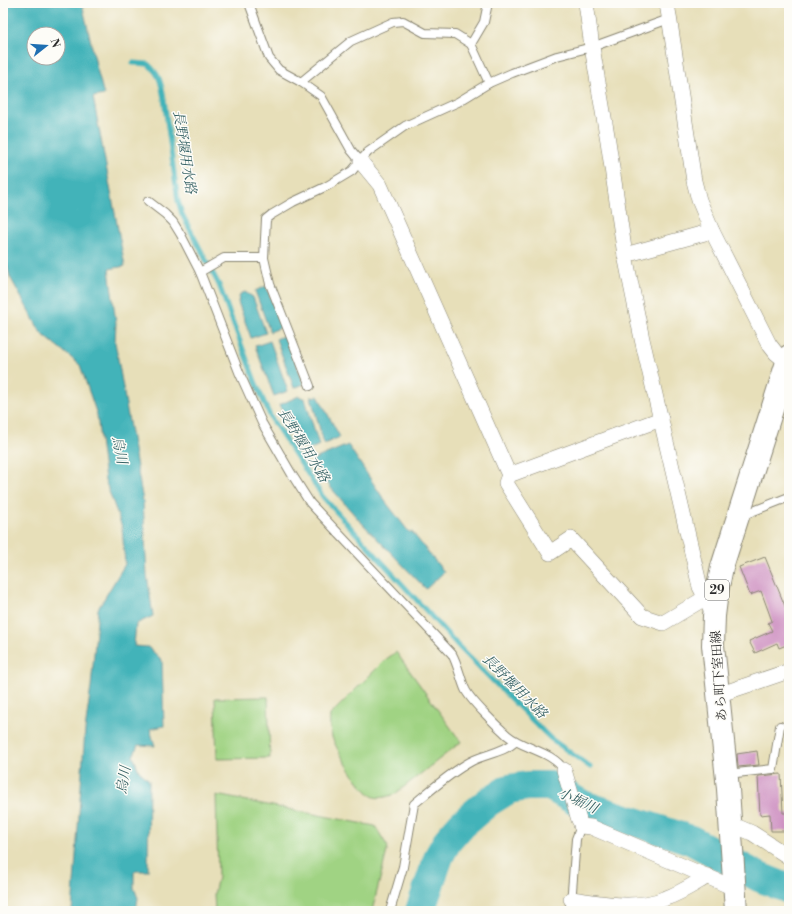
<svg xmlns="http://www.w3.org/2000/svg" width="792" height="914" viewBox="0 0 792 914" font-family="'Libre Bodoni','Noto Serif JP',serif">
  <rect width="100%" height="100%" fill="#fdfcf7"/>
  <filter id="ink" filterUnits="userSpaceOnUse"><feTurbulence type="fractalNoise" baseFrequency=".025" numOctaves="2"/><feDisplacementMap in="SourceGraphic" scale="8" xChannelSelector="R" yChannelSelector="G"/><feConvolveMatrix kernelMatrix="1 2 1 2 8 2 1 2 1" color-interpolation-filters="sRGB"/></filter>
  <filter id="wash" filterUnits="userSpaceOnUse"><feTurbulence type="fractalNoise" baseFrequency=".012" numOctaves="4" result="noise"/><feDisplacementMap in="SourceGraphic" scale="16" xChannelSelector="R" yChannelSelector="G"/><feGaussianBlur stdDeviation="0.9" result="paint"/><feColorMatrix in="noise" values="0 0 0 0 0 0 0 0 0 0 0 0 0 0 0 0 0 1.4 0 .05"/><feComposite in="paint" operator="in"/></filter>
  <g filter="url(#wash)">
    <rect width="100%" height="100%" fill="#e7dfb9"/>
    <g fill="#a0d383" stroke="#667f57">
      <path d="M396 652 461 742 395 794C388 796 382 799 374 797 362 792 336 749 332 737 330 729 329 723 330 715L385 660Z"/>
      <path d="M268 697 270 758 217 759 215 698Z"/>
      <path d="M216 795 375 826 388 847 372 911H215L214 894 218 877Z"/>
    </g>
    <g fill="#43b3b9" stroke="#376f72" fill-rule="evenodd">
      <path d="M3 3H82L97 69 104 95 93 97 125 266 109 269 116 323 115 342 143 501 147 575 153 616 136 624 134 646 148 647 162 660 164 726 150 729 155 746 138 745 133 756 139 771 149 780 148 871H134V888L138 898 136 911H72L85 730 91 687 98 609 125 564 122 527 105 480 97 415 80 365 41 333 10 277 5 255 3 251ZM34 34H58V58H34Z"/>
      <path d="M266 286 282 327 270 332 255 291Z"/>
      <path d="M245 292 253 297 266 333 251 338 238 302 240 294Z"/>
      <path d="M285 335 304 384 294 388 276 339Z"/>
      <path d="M270 341 288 391 274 396 255 346Z"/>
      <path d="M299 396 305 399 319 445 309 450 303 446 279 405Z"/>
      <path d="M318 396 340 437 324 444 311 397Z"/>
      <path d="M348 445 385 501 409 532H412L444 572 426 589 358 519 331 488 312 460Z"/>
    </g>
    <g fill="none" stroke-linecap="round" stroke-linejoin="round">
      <path stroke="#43b3b9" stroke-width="5" d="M133 63 148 64C161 76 161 83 164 99L178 201 182 214 219 285 255 381 271 418 323 497 462 650 550 738 590 767"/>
      <path stroke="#43b3b9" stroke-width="30" d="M420 911 439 856 448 840 462 824 488 802 509 789 528 786H550L583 805 691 840 759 877 789 889"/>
    </g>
    <g id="blocks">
      <g fill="#cf93c3">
        <path d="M765 557 789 616V644L779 648 777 643 755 653 749 641 772 631 768 623 772 621 761 591 750 595 739 567Z"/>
        <path d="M757 751 759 765 738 767 737 754Z"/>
        <path d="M781 774 783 813H789V831H771L770 814 760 815 758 776Z"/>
      </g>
    </g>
  </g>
  <g filter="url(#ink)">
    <use href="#blocks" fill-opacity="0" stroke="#898572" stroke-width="1"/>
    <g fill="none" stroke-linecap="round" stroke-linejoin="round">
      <defs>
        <g id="service">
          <path d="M249 3 269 58 279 70 301 82 321 96 351 150 361 162"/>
          <path d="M488 3 484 22 471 44 489 83"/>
          <path d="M301 82 351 41 393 22 403 21 425 33 455 34 471 44"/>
          <path d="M148 201 165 214 173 222 181 235 200 272 239 372 262 423 291 473 310 503 452 654C458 665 460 677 465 689 470 700 497 726 507 735 523 749 552 751 564 770"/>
          <path d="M200 272 224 258H264"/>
          <path d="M310 386 270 284 264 258 266 219 271 215 293 202 327 186 352 171 368 152 405 126 458 102 489 83 512 73 557 56 592 47 669 19"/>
          <path d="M741 516 789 497"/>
          <path d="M727 774 773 769 780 726"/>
          <path d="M390 911 403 867 414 804C432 789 450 773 470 762 484 754 503 753 515 742"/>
          <path d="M568 911 571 904 576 839 581 826 580 822"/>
        </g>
        <g id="minor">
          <path d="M586 3 592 47 608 141 625 255 642 339 700 587 714 615"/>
          <path d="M667 3 694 181 699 200 712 231 769 344 776 353 787 362"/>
          <path d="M361 162 380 185 509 475 661 419"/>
          <path d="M625 255 712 231"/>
          <path d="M509 475 506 483 550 553 571 539 642 616 663 623 705 598"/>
          <path d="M718 695 789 671"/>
          <path d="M564 770 579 820"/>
          <path d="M731 824 752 833 789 857"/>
          <path d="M581 826 591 827 734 888"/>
          <path d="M571 899C602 903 636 911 666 898 681 893 694 884 708 876"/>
        </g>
        <path id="primary" d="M736 911 728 789 713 645 714 616 717 592 722 567 789 356"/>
      </defs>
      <use href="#service" stroke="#898572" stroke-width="10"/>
      <use href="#minor" stroke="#898572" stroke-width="16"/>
      <use href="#primary" stroke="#898572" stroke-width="24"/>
      <use href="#service" stroke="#fff" stroke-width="8"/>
      <use href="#minor" stroke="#fff" stroke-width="15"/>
      <use href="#primary" stroke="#fff" stroke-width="22"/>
    </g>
  </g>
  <g text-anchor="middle" stroke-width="3" stroke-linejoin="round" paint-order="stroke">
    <rect fill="#fdfcf7" stroke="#6a6a68" stroke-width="1" x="705" y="580" width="24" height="20" rx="3"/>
    <g font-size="12" font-weight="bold" fill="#2b2b2b">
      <text x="717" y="594">29</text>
    </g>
    <g font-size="13" fill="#2b2b2b" stroke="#fdfcf7">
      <text transform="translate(718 676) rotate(-94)" y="5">あら町下室田線</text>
    </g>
    <g font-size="14" font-style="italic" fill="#356164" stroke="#fdfcf7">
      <text transform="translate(185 152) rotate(81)" y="5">長野堰用水路</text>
      <text transform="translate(304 445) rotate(58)" y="5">長野堰用水路</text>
      <text transform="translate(120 450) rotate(78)" y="5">烏川</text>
      <text transform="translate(515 686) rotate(45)" y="5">長野堰用水路</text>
      <text transform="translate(123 780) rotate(-81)" y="5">烏川</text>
      <text transform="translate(578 800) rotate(25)" y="5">小堀川</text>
    </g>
  </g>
  <rect width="792" height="914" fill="none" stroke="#fdfcf7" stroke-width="16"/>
  <g transform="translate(46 46) rotate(73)"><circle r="19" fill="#fdfcf7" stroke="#a9a8a5"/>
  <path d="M0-3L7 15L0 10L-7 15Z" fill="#1f6fb2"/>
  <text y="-6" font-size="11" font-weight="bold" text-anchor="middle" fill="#2b2b2b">N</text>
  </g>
</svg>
